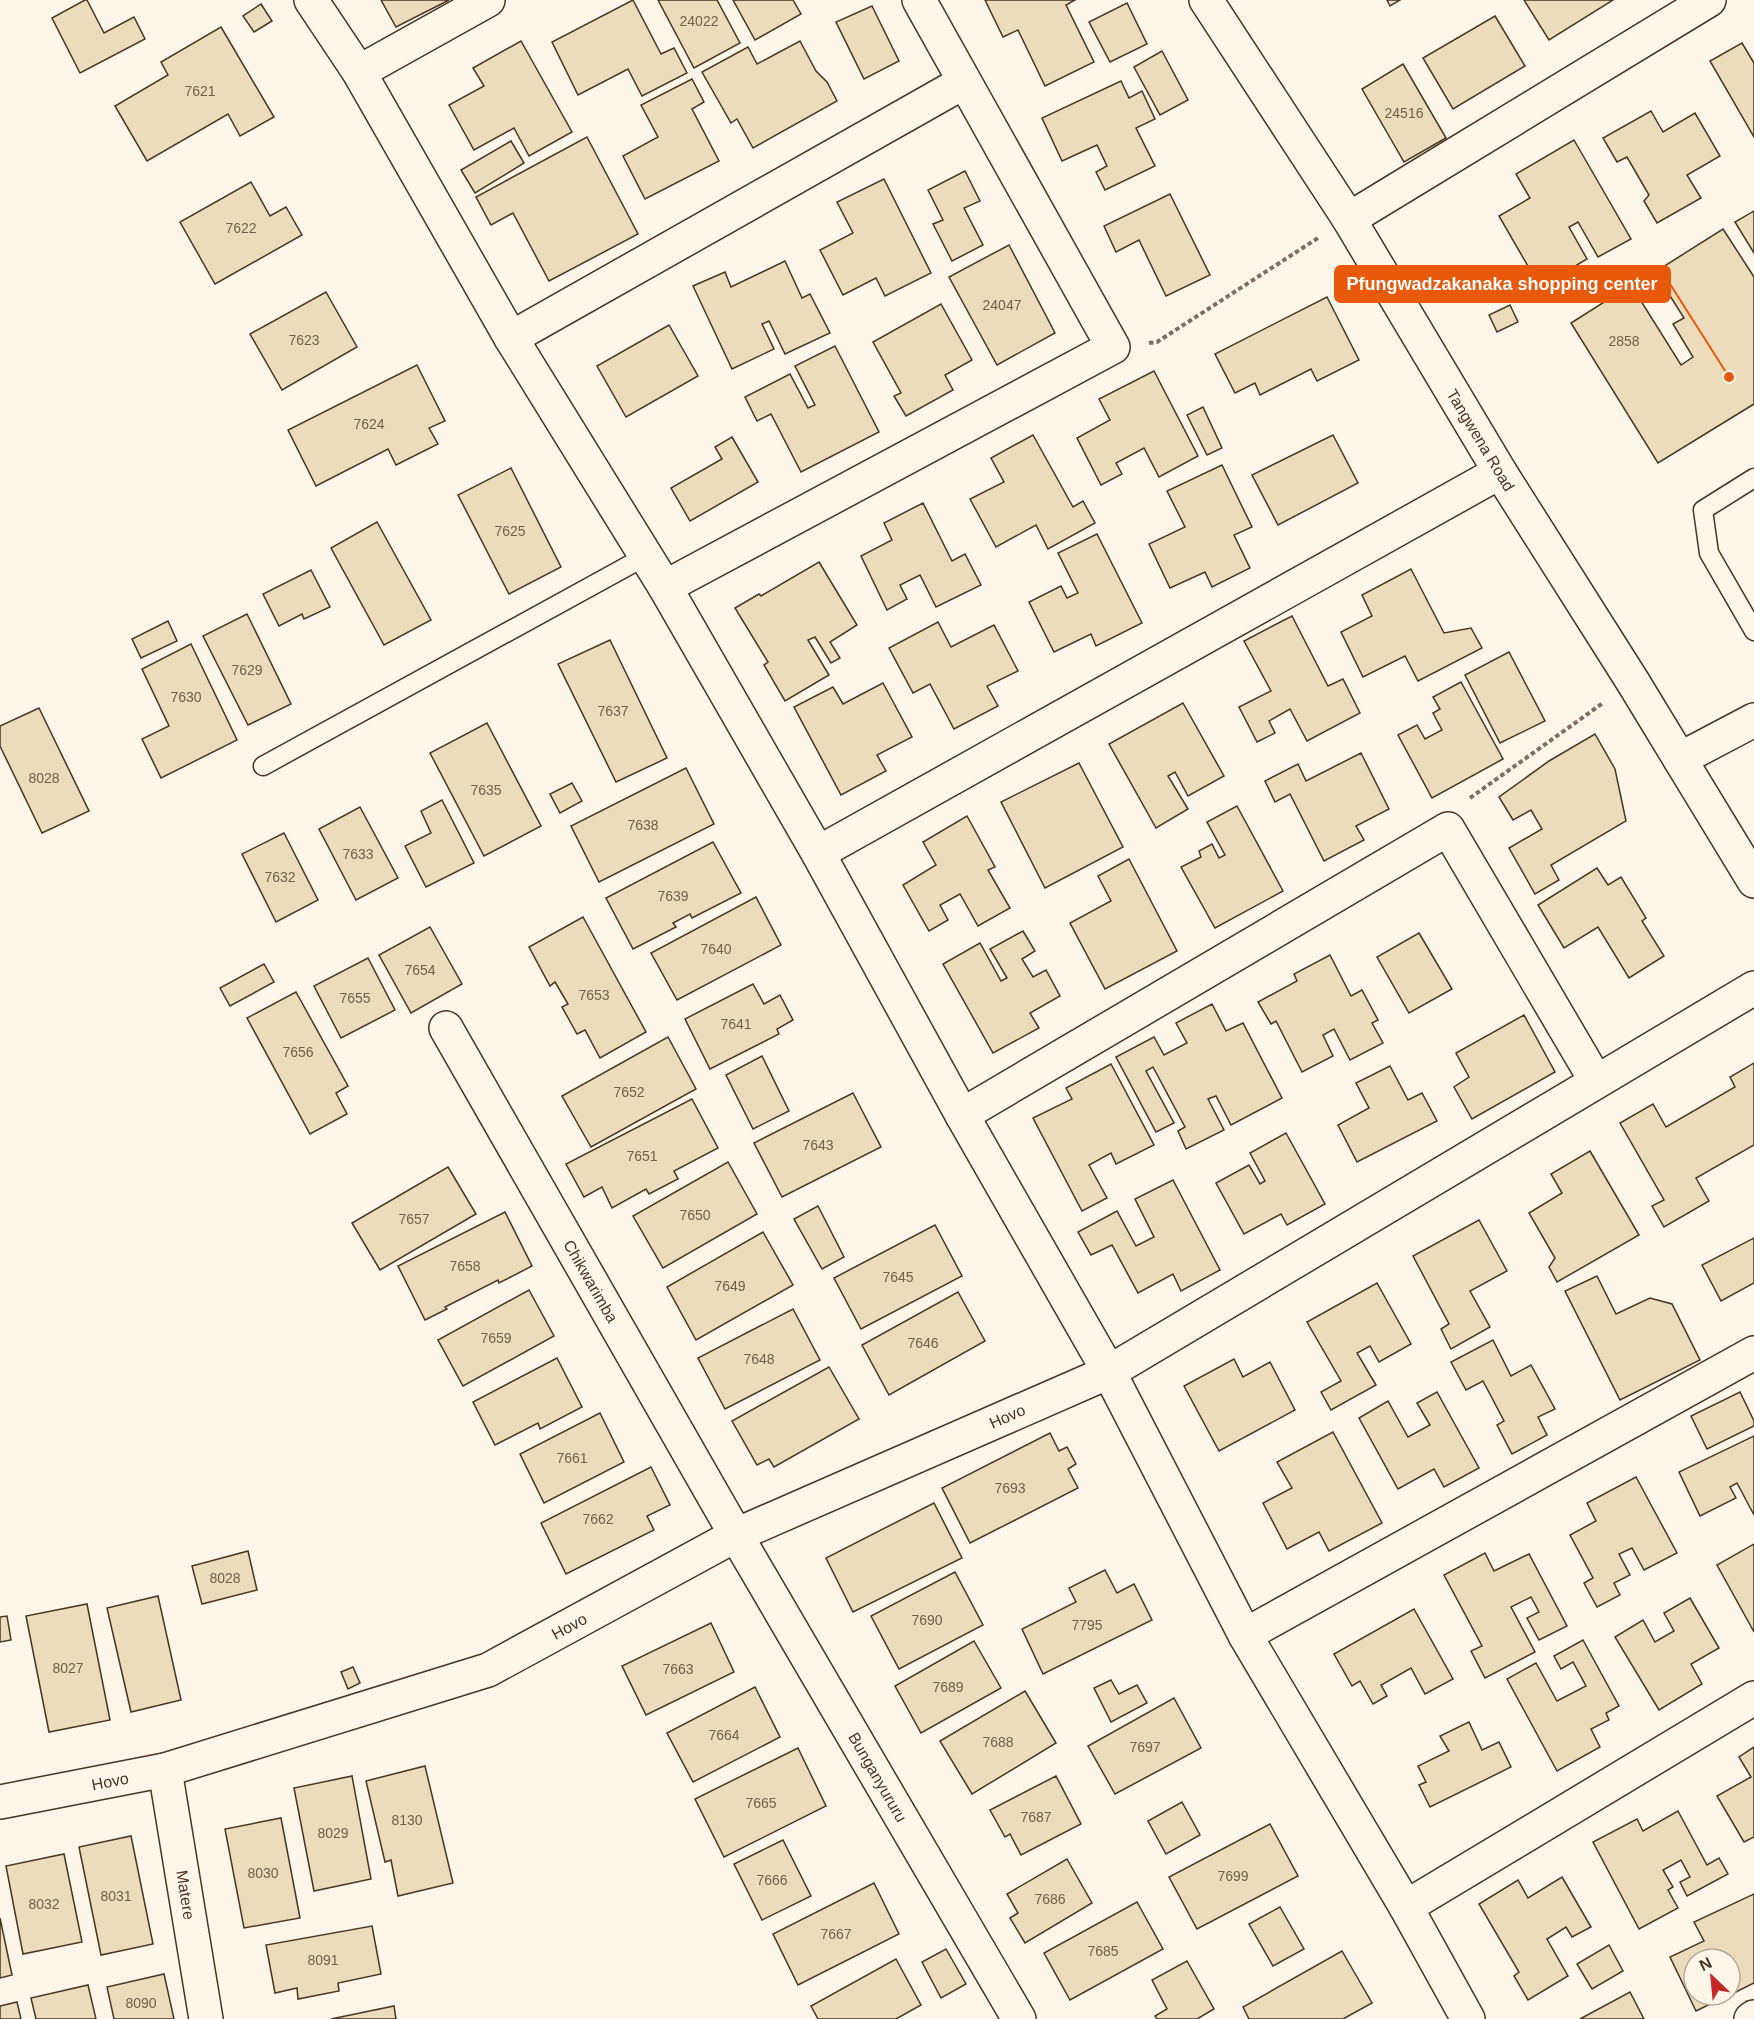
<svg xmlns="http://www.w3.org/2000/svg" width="1754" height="2019" viewBox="0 0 1754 2019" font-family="Helvetica,sans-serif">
  <rect width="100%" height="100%" fill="#fbf6e9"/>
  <g fill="#ecdcbc" stroke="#4a3520" stroke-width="1.5">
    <path d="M85 0H87L104 33 134 17 145 39 80 73 52 18Z"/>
    <path d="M381 0H449L396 27Z"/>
    <path d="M633 0 661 54 674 48 687 73 642 96 628 69 578 95 552 42Z"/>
    <path d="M658 0H717L740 43 694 68Z"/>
    <path d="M733 0H793L801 14 755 40Z"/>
    <path d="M985 0H1075L1066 5 1094 62 1045 86 1018 30 1003 37Z"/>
    <path d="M1387 0H1400L1390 6Z"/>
    <path d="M1524 0H1613L1549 40Z"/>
    <path d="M1127 3 1147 44 1110 62 1089 22Z"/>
    <path d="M261 4 272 21 254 32 243 16Z"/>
    <path d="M872 6 899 61 864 79 836 22Z"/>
    <path d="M1495 16 1525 66 1453 109 1423 58Z"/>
    <path d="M221 27 274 117 240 136 228 114 147 161 115 106 168 75 161 62Z"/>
    <path d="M521 41 572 132 529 156 514 128 474 150 449 105 484 86 473 68Z"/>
    <path d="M800 41 816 71 827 82 837 101 753 148 737 119 731 123 702 72 748 47 757 64Z"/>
    <path d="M1742 43 1754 63V137L1710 61Z"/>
    <path d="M1162 51 1188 100 1160 115 1134 67Z"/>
    <path d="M1403 64 1446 138 1404 162 1362 89Z"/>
    <path d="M692 79 704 102 692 109 719 161 645 199 623 156 658 137 641 105Z"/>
    <path d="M1121 81 1129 98 1142 91 1155 119 1136 128 1155 166 1105 190 1096 172 1107 166 1097 145 1062 161 1042 118Z"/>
    <path d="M1651 111 1663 132 1695 113 1720 156 1687 175 1701 198 1657 223 1644 201 1649 195 1627 157 1617 162 1603 138Z"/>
    <path d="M587 137 638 234 549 281 513 213 491 225 476 197Z"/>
    <path d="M1574 140 1631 239 1598 257 1578 222 1569 227 1587 259 1540 287 1499 216 1530 198 1516 174Z"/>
    <path d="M511 141 524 163 475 193 461 170Z"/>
    <path d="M965 171 980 201 964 208 983 245 952 261 933 224 943 220 928 190Z"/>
    <path d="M884 179 931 273 885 296 876 278 843 295 820 250 853 233 837 202Z"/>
    <path d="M251 182 270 216 286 207 302 235 215 284 180 222Z"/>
    <path d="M1170 194 1210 275 1166 296 1139 240 1116 252 1104 226Z"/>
    <path d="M1754 211V253L1735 222Z"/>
    <path d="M1723 229 1754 277V404L1658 463 1571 323 1631 285 1681 365 1693 357 1673 324 1684 318 1655 272Z"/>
    <path d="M1009 245 1055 333 997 365 949 277Z"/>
    <path d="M785 261 802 298 810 294 830 333 785 354 769 321 762 324 774 349 732 369 693 286 725 272 731 287Z"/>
    <path d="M326 292 357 347 282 390 250 334Z"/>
    <path d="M1327 297 1359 360 1317 381 1311 369 1260 395 1255 383 1235 393 1215 354Z"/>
    <path d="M941 304 972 360 945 375 953 390 906 416 894 396 901 393 873 342Z"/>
    <path d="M1510 305 1518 322 1497 332 1489 315Z"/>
    <path d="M669 325 698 376 626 417 597 366Z"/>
    <path d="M835 346 879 432 801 472 771 414 757 421 745 397 790 374 808 408 815 405 795 366Z"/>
    <path d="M417 365 445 421 429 428 438 444 396 465 388 449 316 486 288 430Z"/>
    <path d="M1154 371 1198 456 1159 477 1144 448 1116 463 1122 474 1101 485 1077 438 1110 420 1099 399Z"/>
    <path d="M1203 407 1222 448 1207 455 1187 415Z"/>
    <path d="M1033 435 1073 507 1083 501 1095 523 1048 549 1036 525 996 547 970 499 1004 482 991 458Z"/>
    <path d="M1333 435 1358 483 1278 525 1252 475Z"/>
    <path d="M732 437 758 482 690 521 671 488 722 459 715 447Z"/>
    <path d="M1222 465 1252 527 1234 535 1250 568 1212 587 1205 572 1170 588 1149 544 1185 527 1167 491Z"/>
    <path d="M511 468 561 567 509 594 458 495Z"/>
    <path d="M923 503 952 561 965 554 981 585 936 607 920 575 900 585 907 599 887 610 861 556 892 540 884 523Z"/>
    <path d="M377 522 431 620 384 645 331 548Z"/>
    <path d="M1097 534 1142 623 1096 646 1091 634 1054 652 1029 602 1061 586 1067 598 1078 593 1058 553Z"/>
    <path d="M819 562 857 625 830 642 840 658 831 663 815 637 808 640 829 675 785 701 764 665 768 662 735 608 759 594 761 596Z"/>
    <path d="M1411 569 1444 633 1471 628 1482 648 1418 681 1405 656 1363 677 1341 632 1372 616 1362 595Z"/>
    <path d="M311 570 330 607 304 619 302 614 279 626 263 594Z"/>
    <path d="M247 614 291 704 248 725 203 636Z"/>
    <path d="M1292 616 1328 686 1343 679 1360 713 1307 741 1290 709 1269 721 1275 733 1257 742 1239 707 1271 691 1244 641Z"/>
    <path d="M168 621 177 641 141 658 132 639Z"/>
    <path d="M938 622 951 647 994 625 1018 671 987 686 998 706 954 729 930 684 913 693 889 648Z"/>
    <path d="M610 640 667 758 616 782 558 664Z"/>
    <path d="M191 644 237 740 161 778 142 739 169 726 142 669Z"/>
    <path d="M1509 652 1545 721 1500 743 1465 675Z"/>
    <path d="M1461 682 1503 759 1432 798 1398 735 1417 725 1425 739 1442 730 1433 713 1440 709 1433 697Z"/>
    <path d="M883 683 912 737 877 755 886 771 841 795 794 707 833 687 843 704Z"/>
    <path d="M1183 703 1224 776 1188 796 1175 772 1168 776 1188 809 1156 828 1109 744Z"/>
    <path d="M39 708 89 811 42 833 0 746V726Z"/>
    <path d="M487 723 541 826 484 856 430 753Z"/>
    <path d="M1595 734 1615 769 1626 821 1551 865 1559 880 1535 894 1509 848 1542 829 1531 810 1513 820 1499 797 1549 761Z"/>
    <path d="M1361 753 1389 809 1356 826 1364 840 1324 861 1290 794 1275 802 1265 781 1298 764 1306 781Z"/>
    <path d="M1079 763 1123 847 1045 888 1001 802Z"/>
    <path d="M686 768 714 824 599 882 571 826Z"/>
    <path d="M572 783 582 801 560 813 550 794Z"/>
    <path d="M442 800 474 863 426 887 405 846 431 833 421 811Z"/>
    <path d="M1237 806 1283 891 1215 928 1181 867 1201 857 1199 851 1212 844 1219 858 1225 855 1207 822Z"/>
    <path d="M360 807 398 878 356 900 319 829Z"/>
    <path d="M967 816 995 867 988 870 1010 908 978 926 960 894 940 905 948 920 929 931 903 885 936 865 923 842Z"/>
    <path d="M284 833 318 900 276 922 242 854Z"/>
    <path d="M713 842 741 893 692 918 690 914 673 923 676 927 633 949 606 898Z"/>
    <path d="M1129 859 1177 951 1105 989 1070 923 1111 901 1098 876Z"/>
    <path d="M1597 868 1608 885 1621 877 1646 918 1642 921 1664 956 1629 978 1598 927 1564 948 1538 905Z"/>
    <path d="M756 897 781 945 677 1000 651 953Z"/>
    <path d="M583 917 646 1032 600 1058 585 1030 577 1034 562 1007 568 1004 555 982 550 986 529 947Z"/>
    <path d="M430 927 462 984 411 1013 379 955Z"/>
    <path d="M1023 931 1035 951 1022 959 1033 977 1046 970 1060 996 1030 1013 1039 1028 993 1053 943 964 980 943 1001 981 1007 978 990 949Z"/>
    <path d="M1419 933 1452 989 1409 1013 1377 957Z"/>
    <path d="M1330 955 1351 996 1362 990 1378 1020 1372 1023 1383 1043 1350 1060 1334 1029 1323 1035 1333 1056 1302 1072 1276 1021 1271 1024 1258 1002 1297 981 1294 974Z"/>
    <path d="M368 958 395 1010 341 1038 314 986Z"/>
    <path d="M264 964 274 982 230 1006 220 988Z"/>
    <path d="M753 984 764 1004 780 995 793 1020 777 1029 779 1034 710 1069 685 1019Z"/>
    <path d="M296 992 348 1086 336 1093 347 1114 310 1134 247 1018Z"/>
    <path d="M1212 1004 1226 1031 1243 1023 1282 1098 1231 1125 1216 1096 1208 1099 1224 1130 1186 1149 1178 1131 1185 1127 1153 1067 1146 1071 1174 1123 1156 1132 1116 1057 1154 1037 1164 1055 1187 1043 1176 1023Z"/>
    <path d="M1524 1015 1555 1072 1472 1119 1454 1087 1469 1077 1456 1053Z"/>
    <path d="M668 1037 696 1089 591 1147 562 1096Z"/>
    <path d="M762 1056 789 1111 753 1129 726 1075Z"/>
    <path d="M1754 1063V1145L1696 1178 1709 1201 1664 1227 1652 1206 1664 1200 1620 1123 1653 1104 1666 1127 1735 1087 1730 1077Z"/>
    <path d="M1111 1064 1154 1145 1116 1164 1111 1153 1089 1165 1107 1198 1082 1211 1033 1118 1072 1099 1066 1088Z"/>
    <path d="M1390 1066 1408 1100 1422 1093 1437 1121 1357 1162 1338 1125 1369 1108 1356 1083Z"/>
    <path d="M853 1093 881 1147 782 1197 754 1143Z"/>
    <path d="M692 1099 718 1148 674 1171 678 1179 649 1194 646 1189 612 1208 602 1187 584 1197 566 1164Z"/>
    <path d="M1286 1133 1325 1204 1287 1225 1281 1214 1244 1234 1216 1183 1249 1165 1260 1184 1265 1181 1250 1153Z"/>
    <path d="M1590 1151 1639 1235 1557 1282 1549 1267 1555 1258 1529 1213 1562 1193 1551 1174Z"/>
    <path d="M728 1162 757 1214 663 1268 633 1216Z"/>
    <path d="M448 1167 476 1214 380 1270 352 1223Z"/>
    <path d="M1173 1180 1220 1270 1181 1291 1173 1274 1138 1293 1112 1245 1091 1255 1078 1232 1117 1211 1136 1246 1154 1237 1135 1199Z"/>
    <path d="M818 1206 844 1257 822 1269 794 1219Z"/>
    <path d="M505 1212 532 1266 499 1283 498 1280 445 1307 447 1309 425 1320 398 1266Z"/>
    <path d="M1479 1220 1507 1271 1470 1291 1490 1327 1451 1349 1441 1329 1449 1324 1413 1256Z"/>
    <path d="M935 1225 962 1276 861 1329 834 1278Z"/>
    <path d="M763 1232 793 1285 696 1340 667 1287Z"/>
    <path d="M1754 1238V1283L1721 1301 1702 1265Z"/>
    <path d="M1597 1276 1616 1314 1650 1298 1672 1304 1700 1360 1620 1400 1565 1291Z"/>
    <path d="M1377 1283 1411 1344 1379 1362 1370 1346 1357 1353 1376 1385 1331 1410 1321 1392 1341 1381 1307 1322Z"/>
    <path d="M529 1290 554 1336 463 1386 438 1340Z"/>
    <path d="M958 1292 985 1341 889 1395 862 1345Z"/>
    <path d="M793 1309 820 1360 725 1409 698 1358Z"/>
    <path d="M1493 1340 1511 1376 1531 1365 1555 1409 1538 1417 1547 1435 1512 1454 1497 1425 1504 1421 1483 1381 1466 1390 1451 1362Z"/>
    <path d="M557 1358 582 1407 540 1429 538 1423 495 1445 473 1402Z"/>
    <path d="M1234 1359 1243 1377 1270 1362 1295 1410 1219 1451 1184 1386Z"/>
    <path d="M829 1367 859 1419 774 1467 769 1459 757 1465 732 1421Z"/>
    <path d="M1437 1392 1479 1468 1444 1487 1434 1469 1398 1489 1359 1418 1388 1401 1408 1437 1430 1425 1417 1403Z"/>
    <path d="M1740 1392 1754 1421V1426L1707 1449 1691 1416Z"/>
    <path d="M600 1413 624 1462 544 1503 520 1454Z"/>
    <path d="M1333 1432 1382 1523 1329 1551 1319 1532 1287 1549 1263 1503 1292 1488 1277 1462Z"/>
    <path d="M1050 1433 1059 1451 1067 1447 1076 1464 1068 1469 1078 1488 970 1543 942 1488Z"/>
    <path d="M1754 1436V1515L1737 1483 1730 1487 1736 1498 1700 1516 1679 1472Z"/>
    <path d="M651 1467 670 1505 647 1516 654 1530 566 1574 541 1523Z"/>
    <path d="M1636 1477 1677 1553 1644 1570 1632 1548 1619 1554 1630 1575 1614 1583 1620 1595 1597 1607 1584 1583 1593 1578 1570 1535 1596 1521 1587 1503Z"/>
    <path d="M934 1503 962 1558 853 1612 826 1558Z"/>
    <path d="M1754 1544V1632L1717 1565Z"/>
    <path d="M248 1551 257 1590 202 1604 192 1566Z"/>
    <path d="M1485 1553 1494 1571 1529 1554 1567 1626 1539 1640 1527 1618 1539 1612 1531 1597 1511 1607 1535 1652 1485 1678 1471 1651 1482 1646 1444 1575Z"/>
    <path d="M1105 1570 1117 1593 1134 1584 1152 1620 1043 1674 1022 1629 1076 1602 1069 1588Z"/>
    <path d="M955 1572 983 1625 899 1669 871 1616Z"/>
    <path d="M158 1596 181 1700 131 1712 107 1608Z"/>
    <path d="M1690 1598 1719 1648 1691 1664 1702 1684 1659 1710 1615 1637 1643 1620 1655 1642 1674 1631 1664 1613Z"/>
    <path d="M87 1604 110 1720 49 1732 26 1616Z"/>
    <path d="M1414 1609 1453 1679 1425 1694 1411 1668 1381 1685 1387 1696 1373 1704 1360 1681 1352 1686 1334 1654Z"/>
    <path d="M7 1616 11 1640 0 1642V1617Z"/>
    <path d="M711 1623 734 1672 646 1715 622 1666Z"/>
    <path d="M1583 1640 1619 1706 1606 1713 1609 1720 1591 1729 1600 1747 1557 1771 1507 1679 1536 1663 1557 1701 1586 1686 1573 1662 1561 1669 1554 1656Z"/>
    <path d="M974 1641 1001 1688 921 1733 895 1686Z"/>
    <path d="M353 1667 360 1683 348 1689 341 1672Z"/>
    <path d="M1111 1680 1119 1694 1137 1685 1147 1703 1111 1722 1094 1688Z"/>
    <path d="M755 1687 780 1737 693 1782 667 1733Z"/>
    <path d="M1025 1691 1056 1743 972 1794 940 1741Z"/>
    <path d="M1174 1698 1201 1748 1115 1794 1088 1746Z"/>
    <path d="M1469 1722 1482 1750 1499 1742 1511 1767 1430 1807 1419 1785 1426 1782 1418 1766 1449 1751 1440 1736Z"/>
    <path d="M1754 1747V1837L1744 1842 1717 1796 1751 1777 1739 1757Z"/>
    <path d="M798 1748 826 1806 724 1857 695 1799Z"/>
    <path d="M425 1766 453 1883 398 1896 391 1860 385 1862 366 1781Z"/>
    <path d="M352 1776 371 1879 314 1891 294 1788Z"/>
    <path d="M1056 1776 1081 1824 1021 1855 1010 1834 1005 1837 990 1810Z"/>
    <path d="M1182 1802 1200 1835 1166 1854 1148 1821Z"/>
    <path d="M1678 1811 1707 1865 1719 1858 1728 1874 1687 1896 1680 1882 1690 1877 1681 1860 1663 1870 1673 1887 1668 1890 1678 1908 1639 1929 1593 1842 1637 1819 1643 1831Z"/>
    <path d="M281 1818 300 1918 244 1928 225 1829Z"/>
    <path d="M1270 1824 1298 1876 1197 1929 1169 1877Z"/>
    <path d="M131 1836 153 1944 101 1955 79 1847Z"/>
    <path d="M783 1840 811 1896 762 1920 734 1864Z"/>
    <path d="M64 1854 82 1942 23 1954 6 1866Z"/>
    <path d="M1067 1859 1092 1903 1025 1943 1010 1918 1018 1913 1007 1894Z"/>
    <path d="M1562 1877 1591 1927 1572 1937 1566 1927 1547 1939 1568 1976 1528 2000 1514 1976 1519 1972 1479 1904 1518 1880 1528 1898Z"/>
    <path d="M874 1883 899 1934 798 1985 773 1934Z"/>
    <path d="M1754 1894V1983L1730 1995V1959H1694V1995H1729L1696 2011 1670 1957 1704 1941 1694 1922Z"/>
    <path d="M1137 1902 1163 1949 1070 2000 1044 1953Z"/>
    <path d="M1280 1907 1304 1949 1273 1966 1249 1924Z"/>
    <path d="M0 1918 12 1975 0 1978Z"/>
    <path d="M372 1926 381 1974 338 1983 339 1991 298 1999 297 1988 275 1993 266 1945Z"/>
    <path d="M1609 1945 1623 1971 1592 1989 1577 1964Z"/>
    <path d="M946 1949 966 1984 941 1998 922 1962Z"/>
    <path d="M1342 1951 1372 2003 1343 2019H1249L1243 2007Z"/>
    <path d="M896 1959 921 2005 896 2019H818L811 2006Z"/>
    <path d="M1187 1961 1214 2009 1197 2019H1157L1155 2016 1167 2009 1152 1980Z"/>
    <path d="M164 1974 174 2019H114L107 1987Z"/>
    <path d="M88 1985 96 2019H36L31 1998Z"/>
    <path d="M1630 1992 1644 2019H1580Z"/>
    <path d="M17 2002 21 2019H0V2006Z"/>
    <path d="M394 2006 396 2019H331Z"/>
  </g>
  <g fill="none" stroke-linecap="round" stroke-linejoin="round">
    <defs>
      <g id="service">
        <path d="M1754 478 1703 510 1709 553 1754 631"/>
        <path d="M263 766 646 556"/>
      </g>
      <g id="minor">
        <path d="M311 0 359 72 511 338 665 587 818 853 962 1115 1109 1372 1245 1635 1406 1907 1468 2019"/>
        <path d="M359 72 488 0"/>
        <path d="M1349 219 1709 0"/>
        <path d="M511 338 964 82"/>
        <path d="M665 587 1113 347 919 0"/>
        <path d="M1680 759 1754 720"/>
        <path d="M818 853 1500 472"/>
        <path d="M446 1028 736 1535 1019 2019"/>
        <path d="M962 1115 1448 829 1596 1081"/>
        <path d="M1245 1635 1754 1353"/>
        <path d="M165 1770 206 2019"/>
        <path d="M0 1802 165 1770 488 1670 736 1535 1109 1372 1754 988"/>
        <path d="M1406 1907 1754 1698"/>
        <path d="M1751 2019 1754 2017"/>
      </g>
      <path id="tertiary" d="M1206 0 1349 219 1500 472 1633 682 1754 881"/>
    </defs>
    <use href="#service" stroke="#4a3520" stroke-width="21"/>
    <use href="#minor" stroke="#4a3520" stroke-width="36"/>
    <use href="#tertiary" stroke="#4a3520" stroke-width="36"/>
    <g stroke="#7f6f5c" stroke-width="4" stroke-dasharray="4.5 3" stroke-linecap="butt">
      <path d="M1149 343 1157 342 1318 238"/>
      <path d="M1470 798 1603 703"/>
    </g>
    <use href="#service" stroke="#fbf6e9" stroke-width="18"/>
    <use href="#minor" stroke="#fbf6e9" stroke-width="33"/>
    <use href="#tertiary" stroke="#fbf6e9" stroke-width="33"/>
  </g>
  <g text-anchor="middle" stroke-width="4.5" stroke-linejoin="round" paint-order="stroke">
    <g font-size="14" fill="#725f47">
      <text x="699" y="26">24022</text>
      <text x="200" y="96">7621</text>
      <text x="1404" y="118">24516</text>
      <text x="241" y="233">7622</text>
      <text x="1002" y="310">24047</text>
      <text x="304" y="345">7623</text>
      <text x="1624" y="346">2858</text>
      <text x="369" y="429">7624</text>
      <text x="510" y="536">7625</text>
      <text x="247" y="675">7629</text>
      <text x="186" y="702">7630</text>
      <text x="613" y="716">7637</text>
      <text x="44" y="783">8028</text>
      <text x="486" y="795">7635</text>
      <text x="643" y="830">7638</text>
      <text x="358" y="859">7633</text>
      <text x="280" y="882">7632</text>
      <text x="673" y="901">7639</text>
      <text x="716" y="954">7640</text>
      <text x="420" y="975">7654</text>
      <text x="594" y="1000">7653</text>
      <text x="355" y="1003">7655</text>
      <text x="736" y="1029">7641</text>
      <text x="298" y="1057">7656</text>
      <text x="629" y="1097">7652</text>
      <text x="818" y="1150">7643</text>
      <text x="642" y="1161">7651</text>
      <text x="695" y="1220">7650</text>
      <text x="414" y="1224">7657</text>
      <text x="465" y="1271">7658</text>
      <text x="898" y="1282">7645</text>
      <text x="730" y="1291">7649</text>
      <text x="496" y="1343">7659</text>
      <text x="923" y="1348">7646</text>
      <text x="759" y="1364">7648</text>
      <text x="572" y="1463">7661</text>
      <text x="1010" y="1493">7693</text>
      <text x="598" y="1524">7662</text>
      <text x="225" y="1583">8028</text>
      <text x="927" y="1625">7690</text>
      <text x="1087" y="1630">7795</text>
      <text x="68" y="1673">8027</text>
      <text x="678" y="1674">7663</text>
      <text x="948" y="1692">7689</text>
      <text x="724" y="1740">7664</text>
      <text x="998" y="1747">7688</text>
      <text x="1145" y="1752">7697</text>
      <text x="761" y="1808">7665</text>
      <text x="1036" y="1822">7687</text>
      <text x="407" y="1825">8130</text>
      <text x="333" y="1838">8029</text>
      <text x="263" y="1878">8030</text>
      <text x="1233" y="1881">7699</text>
      <text x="772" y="1885">7666</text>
      <text x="116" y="1901">8031</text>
      <text x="1050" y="1904">7686</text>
      <text x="44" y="1909">8032</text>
      <text x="836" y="1939">7667</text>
      <text x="1103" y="1956">7685</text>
      <text x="323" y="1965">8091</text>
      <text x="141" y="2008">8090</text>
    </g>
    <g font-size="16" fill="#4a3520" stroke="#fbf6e9">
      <text transform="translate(1481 440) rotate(59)" y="6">Tangwena Road</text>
      <text transform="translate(591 1281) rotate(60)" y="6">Chikwarimba</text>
      <text transform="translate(1007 1416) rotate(-24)" y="6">Hovo</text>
      <text transform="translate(569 1626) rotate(-29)" y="6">Hovo</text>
      <text transform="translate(878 1777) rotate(60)" y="6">Bunganyururu</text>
      <text transform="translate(110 1781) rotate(-11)" y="6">Hovo</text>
      <text transform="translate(186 1895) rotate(81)" y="6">Matere</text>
    </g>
  </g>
  <path fill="none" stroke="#e8590c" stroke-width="2" d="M1729 377L1670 284"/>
  <circle fill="#e8590c" stroke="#fbf6e9" stroke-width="2" cx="1729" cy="377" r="6"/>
  <rect fill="#e8590c" stroke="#e8590c" stroke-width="2" x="1335" y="266" width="335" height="36" rx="6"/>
  <g font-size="18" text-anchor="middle" font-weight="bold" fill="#fff">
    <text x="1502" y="290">Pfungwadzakanaka shopping center</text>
  </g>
  <g transform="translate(1712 1977) rotate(334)"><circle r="28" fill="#fbf6e9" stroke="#b4a999" stroke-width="1.5"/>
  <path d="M0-4.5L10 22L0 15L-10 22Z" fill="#c62828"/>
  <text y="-9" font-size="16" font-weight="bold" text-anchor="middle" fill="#4a3520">N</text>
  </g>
</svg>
